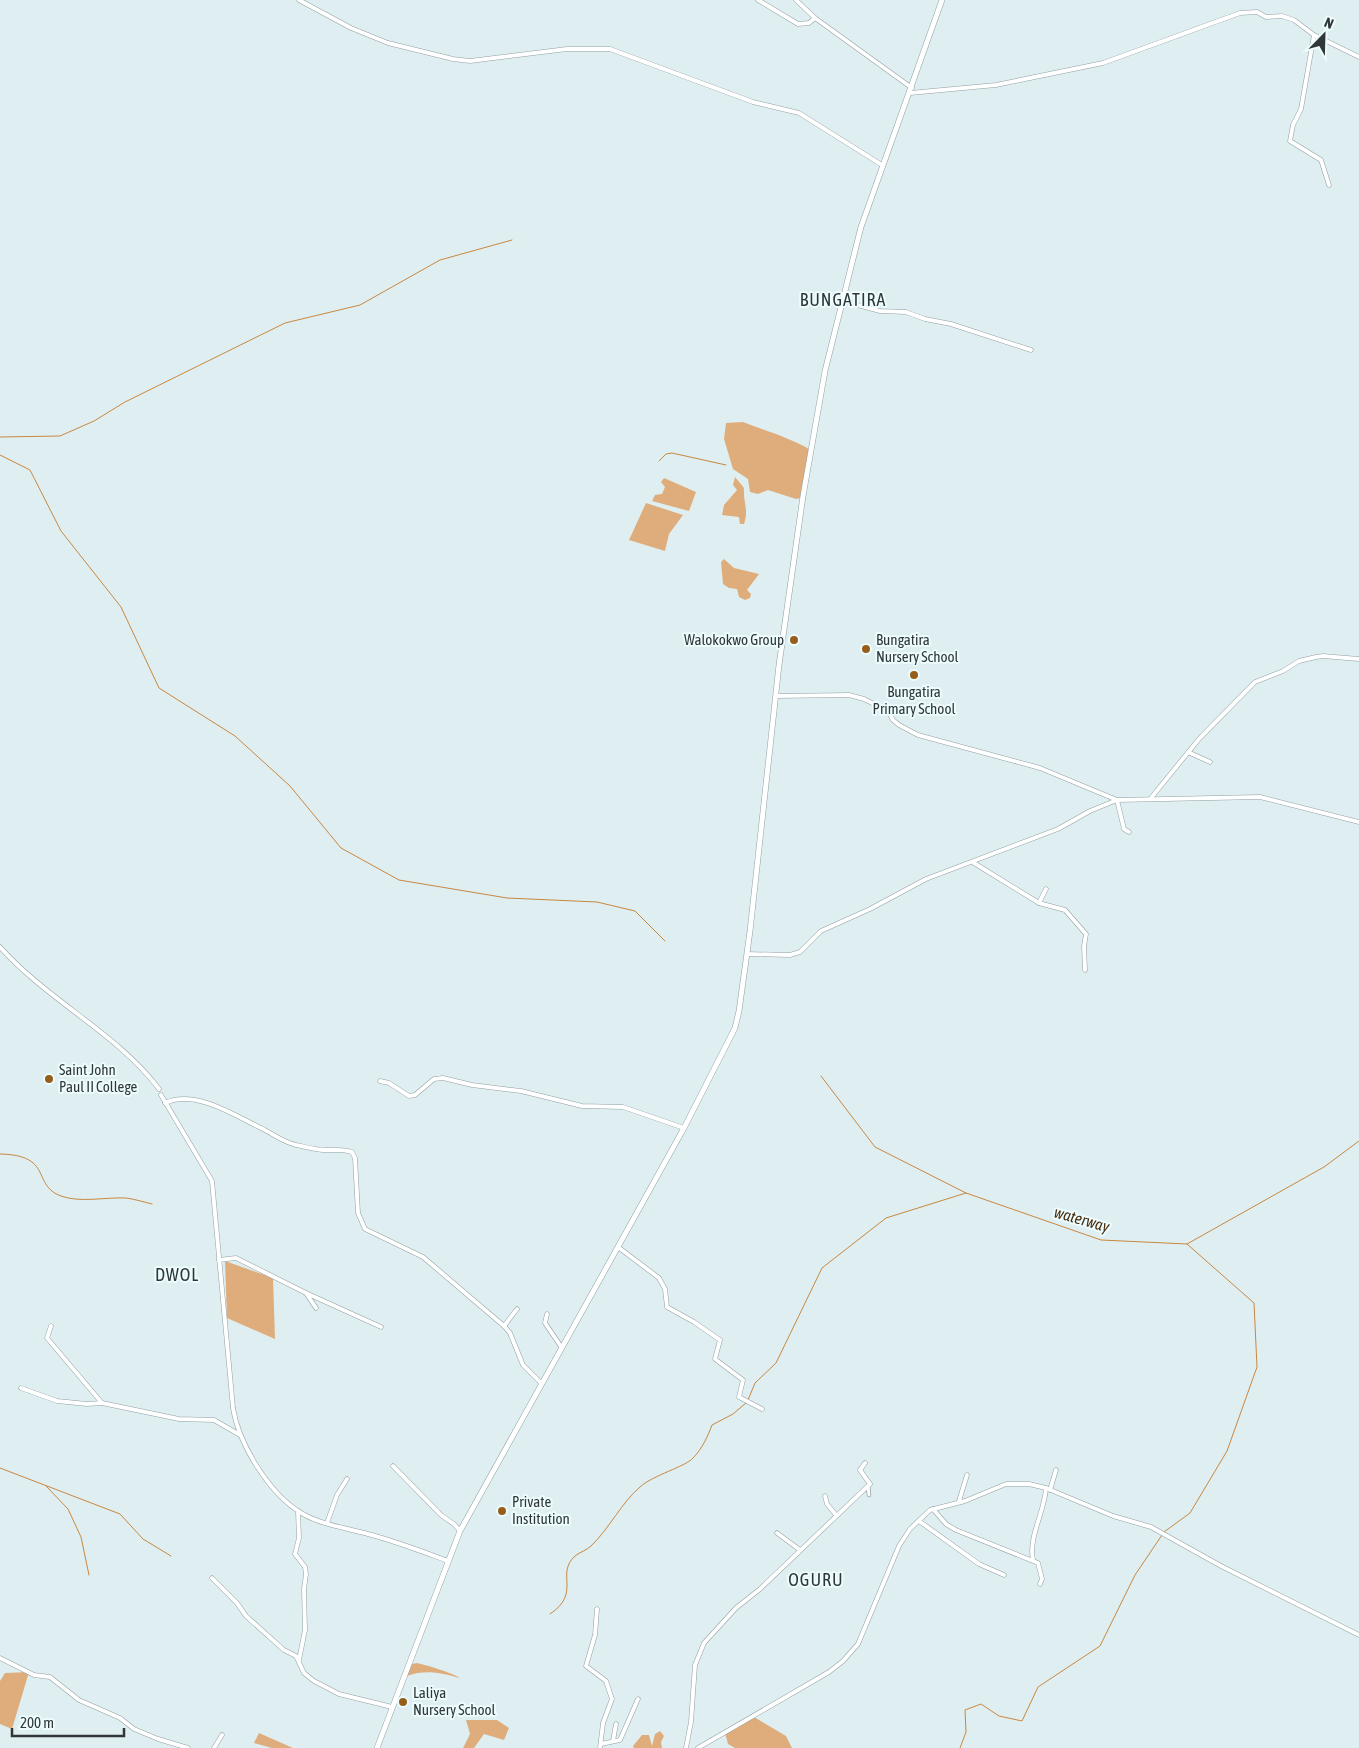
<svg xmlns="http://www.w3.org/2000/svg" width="1359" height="1748" viewBox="0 0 1359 1748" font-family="'Asap Condensed',sans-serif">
  <rect width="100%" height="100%" fill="#dfeff1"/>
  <g fill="#dfad7b">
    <path d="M743 422C766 431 788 437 809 449L800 498 796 499 768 490 758 494 750 492 748 479 733 469 724 439 726 423Z"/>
    <path d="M735 477 744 488C743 503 749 509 744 524H740L739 517 722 515 724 505 737 490 733 485Z"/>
    <path d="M664 478 696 492 689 511 652 501 655 495 662 494 665 487 661 482Z"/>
    <path d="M646 503 683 515 669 534 665 551 629 540Z"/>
    <path d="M724 559 734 568 759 574 747 590 751 594 750 598 745 600 739 597 737 589 729 588 723 584 721 562Z"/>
    <path d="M225 1261 273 1278 275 1339 227 1318Z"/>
    <path d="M417 1663C426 1665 453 1673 460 1678 441 1673 426 1669 407 1676L412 1664Z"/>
    <path d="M29 1672 12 1729 0 1724V1681L5 1673Z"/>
    <path d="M754 1717 786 1736 792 1748H735L728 1744 725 1733Z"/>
    <path d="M466 1720H497L509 1728 504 1740 484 1734 474 1748H463L470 1734Z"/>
    <path d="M660 1731 664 1736 661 1742 662 1748H634L633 1746 642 1735H649L652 1746 655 1734Z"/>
    <path d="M259 1733 293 1748H272L254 1743Z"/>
  </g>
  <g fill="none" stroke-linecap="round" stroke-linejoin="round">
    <g stroke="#c98740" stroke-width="1">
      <path d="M0 437 60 436 94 421 125 402 285 323 360 305 440 260 512 240"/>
      <path d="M0 455 30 470 61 531 121 607 159 688 235 736 290 786 341 848 399 880 507 898 597 902 635 911 665 941"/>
      <path d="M659 461 666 454 672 453 726 465"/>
      <path d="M821 1076 875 1147 966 1193 1101 1240 1187 1244 1324 1167 1359 1141"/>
      <path d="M0 1154C54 1155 31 1185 61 1196 80 1203 105 1197 126 1198 134 1199 144 1202 152 1204"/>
      <path d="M748 1400 755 1383 776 1363 822 1268 886 1218 966 1193"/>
      <path d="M0 1468 120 1514 143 1539 171 1556"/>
      <path d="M46 1486 68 1509 81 1537 89 1575"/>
      <path d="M1164 1532 1190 1513 1227 1451 1257 1367 1254 1303 1187 1244"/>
      <path d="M550 1614C582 1593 555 1574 575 1556 580 1552 587 1550 591 1546 609 1529 622 1502 640 1487 653 1475 685 1467 693 1458 702 1449 708 1436 712 1425L733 1414 746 1403"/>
      <path d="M960 1748 966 1732 965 1710 981 1704 999 1716 1022 1721 1038 1687 1100 1646 1135 1575 1162 1535"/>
    </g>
    <defs>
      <path id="pedestrian" d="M868 1486 869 1495"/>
      <g id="minor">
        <path d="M299 0 351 28 388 43 453 59 470 61 567 49H610L753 102 799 113 882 165"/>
        <path d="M758 0 798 24 809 23 815 18"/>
        <path d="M796 0 815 18 912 88"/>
        <path d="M1314 35 1301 109 1293 125 1290 141 1321 160 1329 185"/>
        <path d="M910 93 996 85 1103 63 1240 13 1257 12 1266 17 1282 16 1294 20 1314 35 1359 57"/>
        <path d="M843 301 880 311 906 312 925 319 951 324 1031 350"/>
        <path d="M776 696 849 695 864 699 888 711 893 720 899 725 918 735 1040 768 1117 800 1260 797 1359 822"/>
        <path d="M1190 753 1210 762"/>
        <path d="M1151 798 1199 739 1255 682 1283 671 1299 661 1316 657 1323 656 1359 659"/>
        <path d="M974 863 1039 903"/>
        <path d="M1046 889 1039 903 1065 910 1086 934 1084 946 1085 970"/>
        <path d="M0 947C47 1000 118 1034 159 1089"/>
        <path d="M747 954 790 955 800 952 821 931 870 909 926 879 1058 829 1090 811 1117 800 1124 829 1129 832"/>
        <path d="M380 1081 389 1083 409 1096 415 1095 434 1079 443 1078 472 1085 521 1091 582 1106 623 1107 684 1128"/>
        <path d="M161 1095 212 1181 233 1408C239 1445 270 1495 303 1514 322 1525 347 1528 368 1534 395 1541 421 1551 448 1561"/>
        <path d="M165 1103C195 1089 234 1115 261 1128 273 1134 283 1142 296 1145 306 1147 319 1151 330 1150 339 1150 343 1149 352 1152L355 1158 358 1213 365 1229 423 1257 504 1326 510 1333 523 1365 542 1384"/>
        <path d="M618 1247 659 1278 665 1289 667 1307 694 1322 720 1340 715 1359 743 1380 739 1397 762 1409"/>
        <path d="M219 1260 236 1258 306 1293 316 1308"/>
        <path d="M306 1293 381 1327"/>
        <path d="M547 1314 545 1323 562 1348"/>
        <path d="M51 1326 47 1338 102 1403"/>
        <path d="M504 1326 517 1309"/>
        <path d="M21 1388 57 1401 87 1404 102 1403 179 1419 214 1420 240 1435"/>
        <path d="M393 1466 441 1515 455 1525 460 1531"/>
        <path d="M1050 1490 1056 1470"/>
        <path d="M825 1496 827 1504 836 1515"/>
        <path d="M959 1501 967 1475"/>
        <path d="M933 1509 946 1524 956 1530 1038 1563 1042 1579 1040 1584"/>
        <path d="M298 1511 299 1538 295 1554 305 1567 306 1574 304 1589 305 1630 299 1660"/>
        <path d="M919 1521 979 1564 1004 1575"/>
        <path d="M327 1523 337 1495 347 1479"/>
        <path d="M777 1533 800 1550"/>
        <path d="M1033 1560C1028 1537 1045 1511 1046 1488"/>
        <path d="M212 1578 237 1603 246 1616 284 1650 296 1656 304 1673 314 1681 339 1694 392 1707"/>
        <path d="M597 1609 595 1635 586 1666 606 1681 612 1699 603 1723 600 1748"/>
        <path d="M0 1658 34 1675 50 1677 79 1700 120 1718 134 1729 158 1739 188 1748"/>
        <path d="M613 1741 616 1724"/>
        <path d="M601 1744 620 1740 638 1699"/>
        <path d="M214 1748 222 1735"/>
        <path d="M686 1748 691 1722 695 1665 704 1643 736 1608 760 1589 870 1484 860 1470 865 1463"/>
        <path d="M698 1748 829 1672 843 1661 858 1644 899 1546 910 1529 930 1510 965 1501 1006 1484H1029L1046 1488 1113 1516 1151 1527 1221 1566 1359 1635"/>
      </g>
      <path id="tertiary" d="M377 1748 460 1531 684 1128 735 1028 739 1011 750 931 779 665 803 496 825 371 861 227 942 0"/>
    </defs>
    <use href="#pedestrian" stroke="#919fa2" stroke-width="4.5"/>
    <use href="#minor" stroke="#919fa2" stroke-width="5"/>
    <use href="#tertiary" stroke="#919fa2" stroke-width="6"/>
    <use href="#pedestrian" stroke="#fff" stroke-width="3"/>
    <use href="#minor" stroke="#fff" stroke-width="4"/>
    <use href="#tertiary" stroke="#fff" stroke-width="5"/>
  </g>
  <g fill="#975e1b" stroke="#ecfcff" stroke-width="2">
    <circle cx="794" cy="640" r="5"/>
    <circle cx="866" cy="649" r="5"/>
    <circle cx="914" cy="675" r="5"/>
    <circle cx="49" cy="1079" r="5"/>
    <circle cx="502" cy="1511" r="5"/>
    <circle cx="403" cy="1702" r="5"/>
  </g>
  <g text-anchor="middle" stroke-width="4" stroke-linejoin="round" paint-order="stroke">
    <g font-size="15" fill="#313738" stroke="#ecfcff" text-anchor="start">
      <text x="784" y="645" text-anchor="end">Walokokwo Group</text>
      <text x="876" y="645">Bungatira<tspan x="876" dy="17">Nursery School</tspan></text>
      <text x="914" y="697" text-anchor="middle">Bungatira<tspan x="914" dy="17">Primary School</tspan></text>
      <text x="59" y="1075">Saint John<tspan x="59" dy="17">Paul II College</tspan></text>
      <text x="512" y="1507">Private<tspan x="512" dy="17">Institution</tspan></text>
      <text x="413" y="1698">Laliya<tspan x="413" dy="17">Nursery School</tspan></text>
    </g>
    <g font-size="16" font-style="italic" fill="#482d0e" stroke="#ecfcff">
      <text transform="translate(1082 1219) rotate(16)" y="6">waterway</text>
    </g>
    <g font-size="18" letter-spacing="1" fill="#313738" stroke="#ecfcff">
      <text x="843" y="306">BUNGATIRA</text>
      <text x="177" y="1281">DWOL</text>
      <text x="816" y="1586">OGURU</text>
    </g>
  </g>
  <g transform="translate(1324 35) rotate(23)" stroke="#ecfcff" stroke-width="4" paint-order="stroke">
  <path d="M0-4L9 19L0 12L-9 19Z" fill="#313738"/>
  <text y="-8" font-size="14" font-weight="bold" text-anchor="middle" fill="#313738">N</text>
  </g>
  <path d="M12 1728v8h112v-8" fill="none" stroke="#313738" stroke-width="2.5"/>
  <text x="20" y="1728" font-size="15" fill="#313738" stroke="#ecfcff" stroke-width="4" paint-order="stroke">200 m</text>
</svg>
